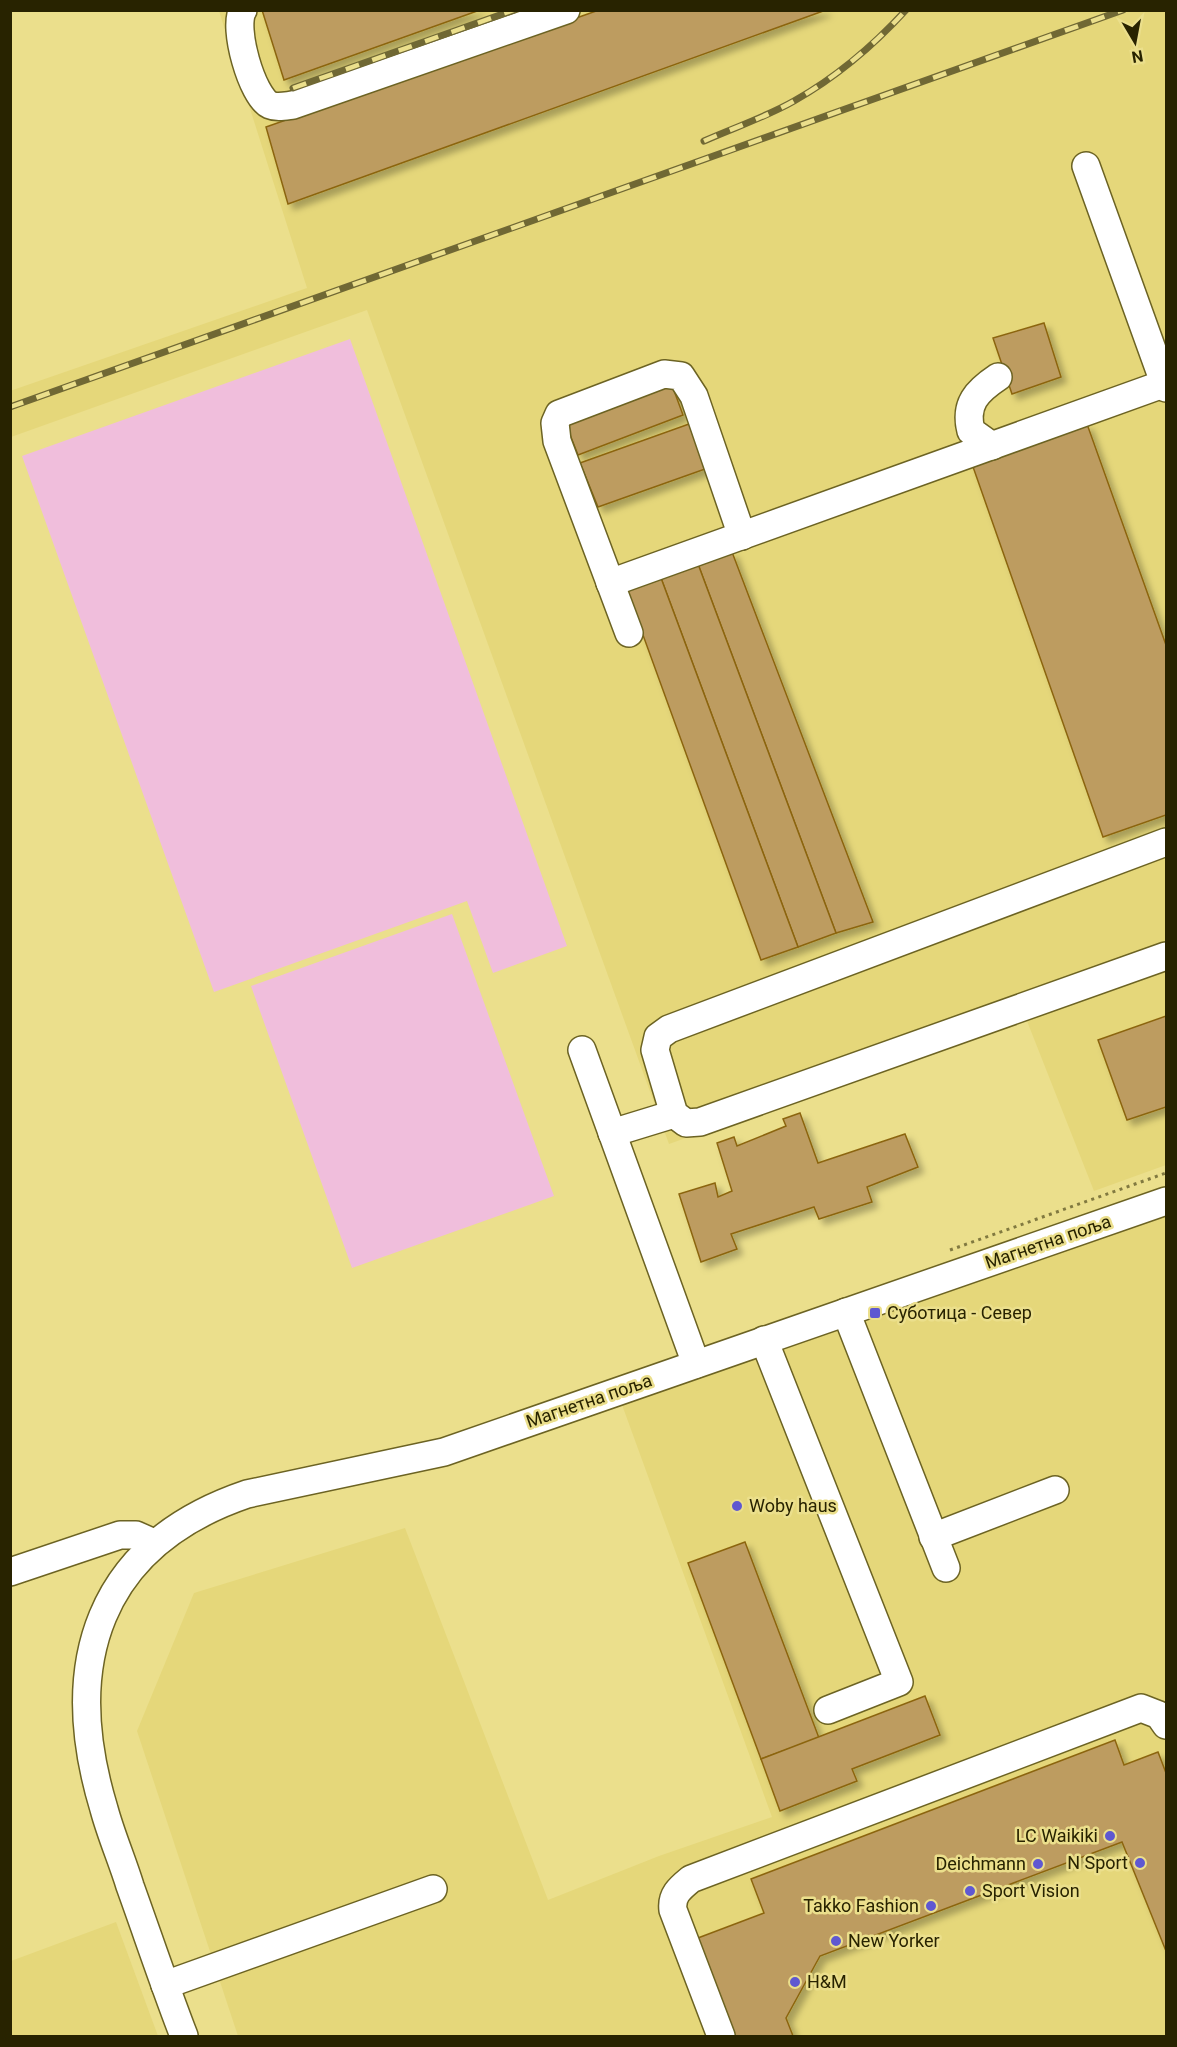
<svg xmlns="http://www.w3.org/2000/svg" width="1177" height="2047" viewBox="0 0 1177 2047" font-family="Roboto,sans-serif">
  <defs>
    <filter id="shadow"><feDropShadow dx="5.5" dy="5.5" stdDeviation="3" flood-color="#0004"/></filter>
  </defs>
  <rect width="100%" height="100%" fill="#ebdf8c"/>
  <g fill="#e5d77a">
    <path d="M219 11H1166V1165L1094 1191 1025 1016 669 1144 367 310 11 437 10 391 307 288Z"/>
    <path d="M1166 1214V2036H238L137 1731 194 1593 405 1528 548 1900 659 1856 772 1817 621 1402Z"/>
    <path d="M116 1922 158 2036H11V1961Z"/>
  </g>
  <g fill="#f0bedc">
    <path d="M350 339 567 946 493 973 467 901 214 992 22 456Z"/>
    <path d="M452 914 554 1196 352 1268 251 986Z"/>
  </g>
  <g fill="#bd9c61" stroke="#8c6510" stroke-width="1.5" filter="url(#shadow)">
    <path d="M262 10H480L284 80Z"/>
    <path d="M599 10H826L288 204 266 127Z"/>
    <path d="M1044 323 1061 377 1012 394 993 338Z"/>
    <path d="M669 377 683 415 578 455 563 417Z"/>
    <path d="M689 424 705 469 598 507 580 463Z"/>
    <path d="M1087 424 1166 645V815L1103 837 972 464Z"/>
    <path d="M732 552 873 922 836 933 698 564Z"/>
    <path d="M698 564 836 933 798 947 661 578Z"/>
    <path d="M661 578 798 947 761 960 627 591Z"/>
    <path d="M1166 1016V1107L1127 1120 1098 1040Z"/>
    <path d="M800 1113 818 1163 905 1134 918 1167 867 1187 872 1202 819 1219 814 1207 731 1234 737 1249 701 1262 679 1194 715 1183 718 1197 732 1191 717 1143 734 1137 737 1146 786 1126 783 1119Z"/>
    <path d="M745 1542 819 1738 761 1759 688 1563Z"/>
    <path d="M925 1696 940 1735 852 1769 857 1781 780 1811 761 1759Z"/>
    <path d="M1115 1740 1124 1765 1158 1752 1166 1773V1951L1122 1842 820 1956 786 2018 793 2036H727L690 1941 764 1913 751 1879Z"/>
  </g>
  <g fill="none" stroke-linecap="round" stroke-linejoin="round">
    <defs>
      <g id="minor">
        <path d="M243 10C232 26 252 97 270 105 277 108 285 106 293 105L566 10"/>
        <path d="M1086 166 1166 388"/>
        <path d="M992 446 971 431C964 404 977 391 998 377"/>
        <path d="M610 583 1166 383"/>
        <path d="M629 633 557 441 555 423 559 414 664 374 681 376 694 396 742 536"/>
        <path d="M1166 842 669 1029 658 1037 655 1050 674 1114 686 1123 700 1122 1166 956"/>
        <path d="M582 1050 696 1364"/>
        <path d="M612 1133 674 1114"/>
        <path d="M846 1312 946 1568"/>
        <path d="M764 1340 899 1682 828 1710"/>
        <path d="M933 1537 1055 1490"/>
        <path d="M10 1572 120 1535H136L154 1543"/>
        <path d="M165 1985 433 1889"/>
        <path d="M184 2036C165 1987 148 1936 130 1886 122 1860 111 1835 104 1809 60 1664 97 1545 247 1494L444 1452 1166 1201"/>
        <path d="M721 2036 673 1910C671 1895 680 1888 691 1879L1141 1708 1159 1715 1166 1725"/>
      </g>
    </defs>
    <use href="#minor" stroke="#6c6323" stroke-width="30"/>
    <path stroke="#817940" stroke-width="3" stroke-dasharray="3 4.5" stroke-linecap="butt" d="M950 1250 1166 1173"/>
    <use href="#minor" stroke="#fff" stroke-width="27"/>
    <defs>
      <g id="rail">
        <path d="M293 88 514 10"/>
        <path d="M704 141C733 128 766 117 794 101 835 78 874 45 906 10"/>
        <path d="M10 407 1123 10"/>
      </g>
    </defs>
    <use href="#rail" stroke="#706834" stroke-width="7"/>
    <use href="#rail" stroke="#ebdf8c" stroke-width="4.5" stroke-dasharray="14" stroke-linecap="butt"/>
  </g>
  <g fill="#5f58d1" stroke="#ebdf8c" stroke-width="2">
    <rect x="869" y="1307" width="12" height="12" rx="3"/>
    <circle cx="737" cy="1506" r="6"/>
    <circle cx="1110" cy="1836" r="6"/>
    <circle cx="1140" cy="1863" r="6"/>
    <circle cx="1038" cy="1864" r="6"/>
    <circle cx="970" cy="1891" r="6"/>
    <circle cx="931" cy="1906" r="6"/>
    <circle cx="836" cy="1941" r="6"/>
    <circle cx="795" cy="1982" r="6"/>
  </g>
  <g text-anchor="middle" stroke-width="5" stroke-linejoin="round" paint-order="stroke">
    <g font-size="18" fill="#282300" stroke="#ebdf8c">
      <text transform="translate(1048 1242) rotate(-19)" y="6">Магнетна поља</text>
      <text transform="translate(589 1401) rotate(-19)" y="6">Магнетна поља</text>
    </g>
    <g font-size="18" fill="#282300" stroke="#ebdf8c" text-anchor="start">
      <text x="887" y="1319">Суботица - Север</text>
      <text x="749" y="1512">Woby haus</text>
      <text x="1098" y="1842" text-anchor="end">LC Waikiki</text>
      <text x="1128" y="1869" text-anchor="end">N Sport</text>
      <text x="1026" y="1870" text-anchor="end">Deichmann</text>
      <text x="982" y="1897">Sport Vision</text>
      <text x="919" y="1912" text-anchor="end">Takko Fashion</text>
      <text x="848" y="1947">New Yorker</text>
      <text x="807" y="1988">H&amp;M</text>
    </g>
  </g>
  <rect width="1177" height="2047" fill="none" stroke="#282300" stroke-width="24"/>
  <g transform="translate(1135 42) rotate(170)" stroke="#ebdf8c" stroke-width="4.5" paint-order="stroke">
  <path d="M0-4.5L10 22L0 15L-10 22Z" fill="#282300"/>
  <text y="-9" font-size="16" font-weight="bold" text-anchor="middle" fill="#282300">N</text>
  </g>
</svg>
